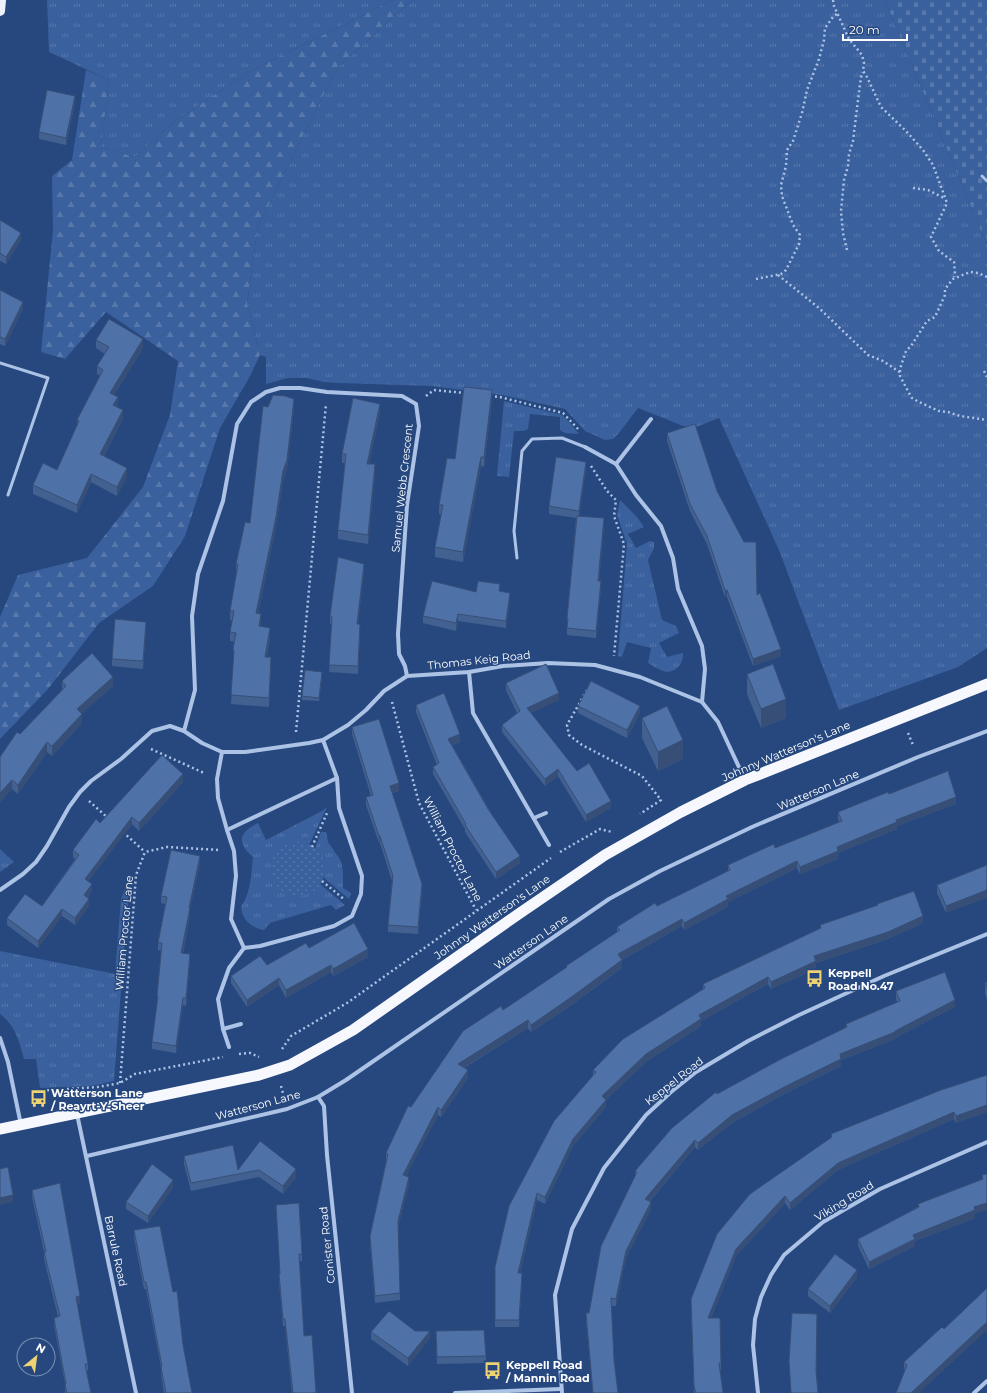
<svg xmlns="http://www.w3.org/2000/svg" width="987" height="1393" viewBox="0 0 987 1393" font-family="Montserrat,sans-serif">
  <defs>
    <pattern id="grass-tufts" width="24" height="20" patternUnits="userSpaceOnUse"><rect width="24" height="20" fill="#3a609d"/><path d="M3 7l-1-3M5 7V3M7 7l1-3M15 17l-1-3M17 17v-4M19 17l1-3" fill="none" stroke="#5878ac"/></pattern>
    <pattern id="forest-firs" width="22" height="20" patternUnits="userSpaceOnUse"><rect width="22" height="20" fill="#3a609d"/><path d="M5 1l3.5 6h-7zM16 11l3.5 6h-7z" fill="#5878ac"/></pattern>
    <pattern id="cemetery-stones" width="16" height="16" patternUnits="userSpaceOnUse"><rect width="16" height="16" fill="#3a609d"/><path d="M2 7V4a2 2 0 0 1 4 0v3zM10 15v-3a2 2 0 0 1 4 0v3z" fill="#5878ac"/></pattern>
    <pattern id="park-dots" width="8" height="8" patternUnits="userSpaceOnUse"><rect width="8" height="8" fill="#3a609d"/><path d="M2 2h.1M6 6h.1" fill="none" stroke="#5878ac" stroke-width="1.8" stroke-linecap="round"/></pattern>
  </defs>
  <rect width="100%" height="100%" fill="#26487f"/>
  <g fill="url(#grass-tufts)">
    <path d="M47 0H393L251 71 173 122 135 157 101 147 109 80 49 52Z"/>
    <path d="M412 0H885L987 245V648L958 667 839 710 779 550 719 418 691 429 638 408 619 433 613 439 605 440 585 431 565 409 502 395 432 386 339 383 324 382 307 378H288L266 384V357L260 355 247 303 258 226 337 68Z"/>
    <path d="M504 401 562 415 569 422 579 434 565 433 560 430V417L530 414 528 429 524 431H514L509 477 497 476Z"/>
    <path d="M620 500 637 517 644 527 628 534 636 548 650 541 654 542V548L648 560 662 620 676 626 679 633 659 643 667 657 683 653C684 664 674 675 663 671 658 669 653 666 648 663L651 648 627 642 622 657 618 656 627 544 617 515Z"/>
    <path d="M327 807 309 845 306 843 319 887 320 884 345 905 336 910 331 905 270 923 264 930C251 928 242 919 241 907 251 892 251 875 253 857 237 843 238 833 258 823L266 840 322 811Z"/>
    <path d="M321 832H326L328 842 341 861 343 872V888L351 893 349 899 324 878C325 864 324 859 315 849Z"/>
    <path d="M0 849 14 862 0 872Z"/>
    <path d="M130 874 114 1081 91 1086 40 1088 36 1059H24C19 1041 16 1026 0 1014V951L115 974 121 900Z"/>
  </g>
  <path fill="url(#forest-firs)" d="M393 0H412L337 68 258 226 247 303 260 355 250 376 220 428 185 536 153 586 99 623 48 689 0 739V617L18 575 87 558 143 487 170 415 178 361 106 312 65 359 41 352 53 230 52 176 72 160 86 70 109 80 101 147 135 157 173 122 251 71Z"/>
  <path fill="url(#cemetery-stones)" d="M885 0H987V245Z"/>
  <circle fill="url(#park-dots)" cx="298" cy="869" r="27"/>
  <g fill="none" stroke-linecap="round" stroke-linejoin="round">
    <g stroke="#acc3e6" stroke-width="2.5" stroke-dasharray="2 3" stroke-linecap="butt">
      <path d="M833 0 834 6 849 39 862 55 864 63 863 71 866 75 881 107 906 131 923 150 933 165 947 203 931 237 939 251 954 262 955 274 954 277"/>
      <path d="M913 188 928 190 944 198"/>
      <path d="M847 250 843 233 841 211 844 180 848 166 849 154 853 141 860 84 862 72"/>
      <path d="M778 275 819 308 868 355 883 361 901 373"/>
      <path d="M987 277 978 273 970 272 953 279 945 289V295L935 317 927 321 911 346 906 351 900 369V376L909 393 912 398 919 402 939 411 948 412 960 416 987 420"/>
      <path d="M756 279 781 274 786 270 799 244 800 235 793 225 782 196 781 185 786 166 787 150 793 141 802 113 807 90 819 59 824 40 825 28 833 17 838 13"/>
      <path d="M984 371 987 377"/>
      <path d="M426 396 434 390 465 393"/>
      <path d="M490 396 500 397 563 413 579 430"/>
      <path d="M591 466 607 491 616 500 614 516 624 544 614 656"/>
      <path d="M587 690 567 725 569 735 582 745 642 776 661 800 640 814"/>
      <path d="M392 702 419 803 476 910"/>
      <path d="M296 732 326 404"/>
      <path d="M908 733 913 745"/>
      <path d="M151 749 204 773"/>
      <path d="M89 801 108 818"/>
      <path d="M123 832 145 852"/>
      <path d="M312 847 327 813"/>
      <path d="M560 852 600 829 612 832"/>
      <path d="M322 881 345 900"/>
      <path d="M282 1049 291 1036 347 1003 551 858"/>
      <path d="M239 1054 250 1053 259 1057"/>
      <path d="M120 1083 136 875 145 852 167 847 220 850"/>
      <path d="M281 1086 284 1097"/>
      <path d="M37 1091 98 1087 120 1083 135 1074 223 1057"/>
    </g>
    <g stroke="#acc3e6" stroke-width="3">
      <path d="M982 176 987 181"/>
      <path d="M0 363 48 378 8 495"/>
      <path d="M517 558 514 531 522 451 532 439 562 438 585 447"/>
    </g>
    <g stroke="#acc3e6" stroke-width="4">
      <path d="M651 419 616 464 636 495 661 526 673 558 678 589 702 646 705 669 702 702"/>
      <path d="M585 447 616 464"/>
      <path d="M469 672 473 713 549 845"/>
      <path d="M184 731 195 690 192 616 198 574 223 501 237 424 251 402 266 392 280 388H300L327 392 402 396 416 404 419 426 407 505 398 634 399 654 405 666 407 676"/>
      <path d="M222 752 217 779 218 798 227 830 234 851 236 876 231 919 244 948 260 946 334 926 352 916 361 894 362 876 339 808 337 778 323 740"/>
      <path d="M534 818 546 813"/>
      <path d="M227 830 337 778"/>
      <path d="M0 890 23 874 36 862 47 846 69 807 80 792 91 781 121 759 152 731 170 726 184 731 202 743 222 752H245L309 743 323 740 348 725 366 710 384 691 407 676 469 672 503 666 548 663 595 665 640 677 702 702 718 722 745 780"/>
      <path d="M223 1029 241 1024"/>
      <path d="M0 1038 8 1062 21 1125"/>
      <path d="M229 1047 223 1029 218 999 229 968 244 948"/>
      <path d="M318 1097 324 1106 327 1155 352 1393"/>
      <path d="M77 1114 136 1393"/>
      <path d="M87 1156 287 1109 318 1097 346 1080 609 899 660 871 752 827 918 757 987 731"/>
      <path d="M455 1393 561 1389"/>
      <path d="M562 1393 555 1295 572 1229 604 1168 646 1115 671 1092 696 1072 748 1041 799 1015 884 976 987 934"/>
      <path d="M758 1393 753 1345 755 1319 761 1297 771 1275 784 1255 823 1222 880 1189 987 1142"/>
      <path d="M974 1393 987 1381"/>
    </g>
    <path stroke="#edf2fd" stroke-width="10" d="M0 11 1 0"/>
    <path stroke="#f6f8fe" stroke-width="11" d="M0 1129 259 1075 290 1065 353 1030 520 913 605 855 681 812 745 780 987 684"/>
  </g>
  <g fill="#436190">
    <path d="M75 103 66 145 39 139V132Z"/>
    <path d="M0 220 21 240 6 264 0 261Z"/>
    <path d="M0 290 23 309 5 346 0 344Z"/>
    <path d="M96 340 143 348 114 395 118 405 117 406 123 418 104 456 127 476 117 496 91 482 77 513 33 494V485L57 470 77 426V420L100 376 97 374V366L105 354 96 348Z"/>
    <path d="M492 400 484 467 481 466 463 562 435 557V547L441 514H439V505Z"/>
    <path d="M294 408 287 469 283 480 276 526 258 614 261 623 260 626 270 637 267 657 271 666 269 707 231 704 234 659H233V649L234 642 230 641V632L232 620H230V611L237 573H236V564Z"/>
    <path d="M380 413 369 464 375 474 368 544 338 539V530L345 463H342V454Z"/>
    <path d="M667 433 717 491 781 656 753 666 727 597H725L707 544 690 511 667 441Z"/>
    <path d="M586 469 579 516 604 526 599 581 601 589 596 638 567 635V618L576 518 549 514V506Z"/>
    <path d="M364 571 358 624 360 631 358 674 329 672 332 624H330V616Z"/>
    <path d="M500 591 510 600 506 628 458 621 456 631 423 623V616L476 592Z"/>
    <path d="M146 629 143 669 112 666V659Z"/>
    <path d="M747 674 786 718 761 728 747 694Z"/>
    <path d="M322 676 319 701 302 700V696Z"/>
    <path d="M62 681 113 686 82 713V723L52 756 47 752 18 794 12 789 0 802V757L20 734 62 690Z"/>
    <path d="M506 683 559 700 531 713 577 771 611 808 586 822 558 776 545 786 502 732V725L517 713 506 690Z"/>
    <path d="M416 705 460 742 452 745 520 863 496 879 465 832V829L433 774V767L437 765 416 712Z"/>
    <path d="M578 706 640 713 627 738 578 713Z"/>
    <path d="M642 718 683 759 658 771 642 738Z"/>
    <path d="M352 727 399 791 392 793 422 891 418 934 388 932V925L392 881 380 843H379L366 805V797L371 796 352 734Z"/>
    <path d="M183 782 139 831 132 824 88 881 92 891 88 897 89 906 75 925 62 916 38 948 7 925V918L42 906 75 859 73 857V850L100 823Z"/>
    <path d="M889 794 956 804 897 826V829L838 853V859L800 874 797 868 728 902V907L684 930 682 926 622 960V968L570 1006 531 1032 528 1028 464 1068 468 1078 441 1117 438 1115 406 1176 409 1184 398 1227 400 1300 375 1303 370 1243V1236L386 1161V1153L411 1107 503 1010 566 968V966L617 932V927L657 906 728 871V865L775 848 839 822 838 819V812Z"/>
    <path d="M200 863 190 908V916L183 953 190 961 186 1006 183 1005 176 1053 152 1049V1042L157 1003V996L161 951 158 950V943L165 904 161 903V896Z"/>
    <path d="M987 865 946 913 937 893V885Z"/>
    <path d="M877 904 923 923 888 939 816 963V969L771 989 768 984 701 1021V1026L646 1062 606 1100V1107L573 1146 545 1204 537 1200 520 1273 522 1280 519 1327H495V1267L593 1074V1070L703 989V984L820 928V925L877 906Z"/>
    <path d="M309 948 368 957 333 976 331 972 286 998 279 985 247 1007 231 983V976L267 965Z"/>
    <path d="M987 982V999L985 994V983Z"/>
    <path d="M896 991 955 1007 895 1038V1039L841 1060V1066L786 1093 732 1123 698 1150 695 1147 650 1201 651 1209 626 1258 616 1306H611L614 1360 618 1393H593L586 1321V1313H589L635 1177V1171L717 1094 846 1027V1024L897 1002 896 999Z"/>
    <path d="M987 1075V1112L956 1123 954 1119 838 1170 790 1210 785 1203 736 1256 711 1318 721 1363V1370H720L723 1393H694L691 1306 831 1138V1134Z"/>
    <path d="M184 1156 238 1170 296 1169V1177L283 1194 259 1177 191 1191 184 1164Z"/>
    <path d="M987 1174 975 1214V1218L915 1241V1246L869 1269 858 1246V1239L918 1207V1204L982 1180V1175Z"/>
    <path d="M173 1187 148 1223 126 1209V1202Z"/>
    <path d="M32 1190 80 1304H77L88 1364V1371H86L91 1393H65V1384L54 1325V1318L58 1317 44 1259V1252L32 1197Z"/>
    <path d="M276 1205 302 1254V1261H299L304 1336 316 1393H292L285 1326H283L279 1282V1274H280Z"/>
    <path d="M134 1230 183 1345 192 1393H164L161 1374V1367L146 1289H144L134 1238Z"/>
    <path d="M857 1277 830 1313 808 1296V1289Z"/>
    <path d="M944 1329 905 1370 904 1369V1362Z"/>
    <path d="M436 1331 486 1356V1363L437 1364Z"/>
    <path d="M371 1332 430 1338 408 1366 371 1339Z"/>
    <path d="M789 1361 816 1372 818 1393H791Z"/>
  </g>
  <g fill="#374f76">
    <path d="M75 96V103L66 145V138Z"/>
    <path d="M21 233V240L6 264V257Z"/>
    <path d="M23 302V309L5 346V339Z"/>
    <path d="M143 339V348L110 401V393Z"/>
    <path d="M492 390V400L484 467V457Z"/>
    <path d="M118 397V405L113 413V405Z"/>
    <path d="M294 399V408L287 469 283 480 276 526 256 623V613Z"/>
    <path d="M380 404V413L367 473V464Z"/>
    <path d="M123 410V418L100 463V454Z"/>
    <path d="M481 457V466L463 562V552Z"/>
    <path d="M586 462V469L579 518V511Z"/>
    <path d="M375 464V474L368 544V535Z"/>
    <path d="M127 468V476L117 496V487Z"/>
    <path d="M91 474V482L77 513V505Z"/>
    <path d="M604 518V526L598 588V581Z"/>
    <path d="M364 564V571L357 631V624Z"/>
    <path d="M601 581V589L596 638V631Z"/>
    <rect x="725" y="590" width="2" height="7"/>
    <path d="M510 593V600L506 628V621Z"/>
    <path d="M261 614V623L259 635V626Z"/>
    <path d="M458 614V621L456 631V623Z"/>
    <path d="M146 622V629L143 669V661Z"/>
    <path d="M360 624V631L358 674V666Z"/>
    <path d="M270 628V637L265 666V657Z"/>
    <path d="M781 649V656L753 666V659Z"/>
    <path d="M271 657V666L269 707V698Z"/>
    <path d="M113 677V686L77 718V709Z"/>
    <path d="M559 693V700L527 715V708Z"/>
    <path d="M786 699V718L761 728V709Z"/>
    <path d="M640 706V713L627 738V730Z"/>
    <path d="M82 714V723L52 756V746Z"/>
    <path d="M460 734V742L448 746V739Z"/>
    <path d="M683 740V759L658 771V752Z"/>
    <path d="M47 742V752L18 794V785Z"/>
    <path d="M558 769V776L545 786V779Z"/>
    <path d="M183 774V782L139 831V823Z"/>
    <path d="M12 780V789L0 802V793Z"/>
    <path d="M399 783V791L390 793V786Z"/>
    <path d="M956 797V804L897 826V829L838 853V859L800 874V867L837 847 896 820Z"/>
    <path d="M611 801V808L586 822V815Z"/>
    <path d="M132 817V824L85 886V879Z"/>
    <rect x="379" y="836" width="1" height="7"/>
    <path d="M200 856V863L189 915V908Z"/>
    <path d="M520 856V863L496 879V872Z"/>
    <path d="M797 861V868L728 902V907L684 930V923L726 896Z"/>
    <path d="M92 884V891L84 902V895Z"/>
    <path d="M422 884V891L418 934V927Z"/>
    <path d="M987 890V898L946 913V906Z"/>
    <path d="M89 899V906L75 925V918Z"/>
    <path d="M190 908V916L181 960V953Z"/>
    <path d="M62 909V916L38 948V941Z"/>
    <path d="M923 916V923L888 939 816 963V969L771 989V982L814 956Z"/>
    <path d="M682 919V926L618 962V954Z"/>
    <path d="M368 949V957L333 976V969Z"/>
    <path d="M190 954V961L186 1006V998Z"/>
    <path d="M622 960V968L570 1006 531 1032V1025Z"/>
    <path d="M331 965V972L286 998V990Z"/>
    <path d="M768 977V984L701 1021V1026L646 1062 602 1104V1096L646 1054 699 1015Z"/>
    <path d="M279 978V985L247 1007V1000Z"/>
    <path d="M183 998V1005L176 1053V1046Z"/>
    <path d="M955 1000V1007L895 1038V1039L841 1060V1066L786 1093 732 1123 698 1150V1143L732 1115 840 1054 895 1031Z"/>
    <path d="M528 1020V1028L458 1071V1064Z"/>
    <path d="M468 1070V1078L441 1117V1110Z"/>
    <path d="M606 1100V1107L573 1146 545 1204V1197L573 1139Z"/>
    <path d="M987 1105V1112L956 1123V1116Z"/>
    <path d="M438 1107V1115L403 1182V1175Z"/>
    <path d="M954 1112V1119L838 1170 790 1210V1203L838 1163Z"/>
    <path d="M695 1140V1147L645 1206V1199Z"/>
    <path d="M296 1169V1177L283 1194V1186Z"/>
    <path d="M409 1177V1184L398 1228V1221Z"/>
    <path d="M173 1180V1187L148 1223V1216Z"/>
    <path d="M537 1193V1200L518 1280V1273Z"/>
    <path d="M13 1195V1202L0 1205V1198Z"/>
    <path d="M785 1196V1203L736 1256 708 1325V1318L736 1249Z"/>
    <path d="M651 1202V1209L626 1258 616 1306V1299L626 1251Z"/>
    <path d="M987 1203V1210L975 1214V1218L915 1241V1246L869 1269V1262L913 1235 974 1207Z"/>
    <path d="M857 1270V1277L830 1313V1306Z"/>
    <path d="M522 1273V1280L519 1327V1320Z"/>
    <path d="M80 1296V1304H76V1297Z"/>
    <path d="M987 1322V1330L919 1393H911Z"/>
    <path d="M430 1331V1338L408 1366V1358Z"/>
  </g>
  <g fill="#4e71a8" stroke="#374f76">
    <path d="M47 90 75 96 66 138 39 132Z"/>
    <path d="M0 220 21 233 6 257 0 253Z"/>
    <path d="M0 290 23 302 5 339 0 337Z"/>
    <path d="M109 319 143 339 110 393 118 397 113 405 123 410 100 454 127 468 117 487 91 474 77 505 33 485 43 463 57 470 79 421 77 420 103 370 97 366 109 347 96 340Z"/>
    <path d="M464 387 492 390 484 457H481L463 552 435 547 443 505H439L447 458 455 459Z"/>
    <path d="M273 395 285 396 294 399 287 460 283 471 276 517 256 613 261 614 259 626 270 628 265 657H271L269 698 231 695 234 650 233 649 236 633 230 632 234 611H230L238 564H236L245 522 250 523 263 406 268 407Z"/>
    <path d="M353 398 380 404 367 464H375L368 535 338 530 346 454H342Z"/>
    <path d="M695 424 717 491 744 542H756L757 595 760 593 781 649 753 659 727 590H725L707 536 690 504 667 433Z"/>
    <path d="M556 457 586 462 579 511 549 506Z"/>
    <path d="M577 516 604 518 598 581H601L596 631 567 628 568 618H567Z"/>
    <path d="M338 557 364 564 357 624H360L358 666 329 665 332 617 330 616Z"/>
    <path d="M432 581 476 592 478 581 500 584 499 591 510 593 506 621 458 614 456 623 423 616Z"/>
    <path d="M115 619 146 622 143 661 112 659Z"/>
    <path d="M92 653 113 677 77 709 82 714 52 746 47 742 18 785 12 780 0 793V757L17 732 20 734 66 686 62 681Z"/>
    <path d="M546 664 559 693 527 708 577 771 589 763 611 801 586 815 558 769 545 779 502 725 520 711 506 683Z"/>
    <path d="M773 664 786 699 761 709 747 674Z"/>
    <path d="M305 670 322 672 319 698 302 696Z"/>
    <path d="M591 681 640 706 627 730 578 706Z"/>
    <path d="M444 693 460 734 448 739 488 809 520 856 496 872 465 825 466 824 433 767 439 763 416 705Z"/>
    <path d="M667 706 683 740 658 752 642 718Z"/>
    <path d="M379 719 399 783 390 786 422 884 418 927 388 925 393 876 380 836H379L366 797 373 795 352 727Z"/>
    <path d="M162 755 183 774 139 823 132 817 85 879 92 884 84 895 89 899 75 918 62 909 38 941 7 918 25 894 42 906 79 855 73 850 96 819 100 823Z"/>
    <path d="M948 771 956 797 896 820 897 822 837 847 838 851 800 867 797 861 726 896 728 899 684 923 682 919 618 954 622 960 570 998 531 1025 528 1020 458 1064 468 1070 441 1110 438 1107 403 1175 409 1177 398 1221 400 1293 375 1296 370 1236 388 1154 386 1153 408 1106 411 1107 463 1031 501 1006 503 1010 567 967 566 966 620 930 617 927 655 903 657 906 730 870 728 865 774 844 775 848 842 821 838 812 888 792 889 794Z"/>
    <path d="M171 850 200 856 189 908H190L181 953 190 954 186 998H183L176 1046 152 1042 158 996H157L162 943H158L167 897 161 896Z"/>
    <path d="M987 865V890L946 906 937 885Z"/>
    <path d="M914 891 923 916 888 932 814 956 816 961 771 982 768 977 699 1015 701 1019 646 1054 602 1096 606 1100 573 1139 545 1197 537 1193 518 1273H522L519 1320H495V1267L509 1206 554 1121 596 1072 593 1070 623 1039 705 988 703 984 821 928 820 925 878 905 877 904Z"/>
    <path d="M354 923 368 949 333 969 331 965 286 990 279 978 247 1000 231 976 260 956 267 965 306 943 309 948Z"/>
    <path d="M945 972 955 1000 895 1031V1032L840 1054 841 1059 786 1086 732 1115 698 1143 695 1140 645 1199 651 1202 626 1251 616 1299 611 1298 614 1360 618 1393H593L586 1313H589L601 1246 637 1172 635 1171 672 1128 716 1092 717 1094 781 1059 847 1027 846 1024 900 1001 896 991Z"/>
    <path d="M987 982V988L985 983Z"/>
    <path d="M987 1075V1105L956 1116 954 1112 838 1163 790 1203 785 1196 736 1249 708 1318H720L721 1363H719L723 1393H696L694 1386 691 1299 717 1234 750 1194 832 1137 831 1134 941 1090Z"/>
    <path d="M260 1141 296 1169 283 1186 259 1170 191 1183 184 1156 233 1145 238 1170Z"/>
    <path d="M152 1164 173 1180 148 1216 126 1202Z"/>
    <path d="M8 1167 13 1195 0 1198V1169Z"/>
    <path d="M987 1174V1203L974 1207 975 1210 913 1235 915 1239 869 1262 858 1239 919 1207 918 1204 983 1179 982 1175Z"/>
    <path d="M60 1183 80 1296 76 1297 88 1364H85L91 1393H67L65 1384H66L54 1318 60 1316 44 1252H46L32 1190Z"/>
    <path d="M299 1203 302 1254H299L304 1336 312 1335 316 1393H293L285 1319H283L279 1274H280L276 1205Z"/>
    <path d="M160 1226 173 1292 177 1291 183 1345 192 1393H166L161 1367 162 1366 146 1282H144L134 1230Z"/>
    <path d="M835 1254 857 1270 830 1306 808 1289Z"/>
    <path d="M987 1288V1322L911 1393H896L907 1365 904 1362 942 1327 944 1329Z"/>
    <path d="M389 1311 415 1331H430L408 1358 371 1332Z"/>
    <path d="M792 1313 817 1314 816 1371 818 1393H791L789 1361Z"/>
    <path d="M484 1330 486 1356 437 1357 436 1331Z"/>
  </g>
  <defs>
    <symbol id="bus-bare" viewBox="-9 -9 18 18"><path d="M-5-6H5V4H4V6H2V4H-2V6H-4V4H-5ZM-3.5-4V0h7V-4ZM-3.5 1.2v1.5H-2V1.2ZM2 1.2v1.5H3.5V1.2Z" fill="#efd271" stroke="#26487f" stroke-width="2.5" paint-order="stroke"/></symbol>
  </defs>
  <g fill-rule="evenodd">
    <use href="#bus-bare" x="802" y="966" width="25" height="25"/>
    <use href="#bus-bare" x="26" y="1086" width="25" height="25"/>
    <use href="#bus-bare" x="480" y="1358" width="25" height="25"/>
  </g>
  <g text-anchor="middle" stroke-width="3" stroke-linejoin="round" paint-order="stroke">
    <g font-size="11" fill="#fff" stroke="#26487f">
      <text transform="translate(402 488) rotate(-84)" y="4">Samuel Webb Crescent</text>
      <text transform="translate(479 660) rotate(-6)" y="4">Thomas Keig Road</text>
      <text transform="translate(786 751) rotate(-23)" y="4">Johnny Watterson's Lane</text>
      <text transform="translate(818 790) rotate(-23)" y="4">Watterson Lane</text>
      <text transform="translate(453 849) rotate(63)" y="4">William Proctor Lane</text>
      <text transform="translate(492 917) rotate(-35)" y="4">Johnny Watterson's Lane</text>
      <text transform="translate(124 933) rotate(-85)" y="4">William Proctor Lane</text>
      <text transform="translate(531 942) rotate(-35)" y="4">Watterson Lane</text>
      <text transform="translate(674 1081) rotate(-38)" y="4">Keppel Road</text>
      <text transform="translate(258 1105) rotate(-15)" y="4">Watterson Lane</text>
      <text transform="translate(844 1201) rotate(-31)" y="4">Viking Road</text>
      <text transform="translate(327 1245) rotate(-96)" y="4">Conister Road</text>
      <text transform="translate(116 1251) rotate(78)" y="4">Barrule Road</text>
    </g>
    <g font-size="11" font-weight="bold" fill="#fff" stroke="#26487f" text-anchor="start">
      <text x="828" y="977">Keppell<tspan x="828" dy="13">Road No.47</tspan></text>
      <text x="51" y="1097">Watterson Lane<tspan x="51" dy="13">/ Reayrt-Y-Sheer</tspan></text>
      <text x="506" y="1369">Keppell Road<tspan x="506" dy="13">/ Mannin Road</tspan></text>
    </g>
  </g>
  <g transform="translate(36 1357) rotate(29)"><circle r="19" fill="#26487f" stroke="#7d91b2"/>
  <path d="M0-3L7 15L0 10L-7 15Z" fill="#efd271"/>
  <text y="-6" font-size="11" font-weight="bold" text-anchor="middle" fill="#ffffff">N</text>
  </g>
  <path d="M843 34v6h64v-6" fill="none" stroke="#ffffff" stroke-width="2"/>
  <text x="849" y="34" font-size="12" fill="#ffffff" stroke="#26487f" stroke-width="3" paint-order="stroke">20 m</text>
</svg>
